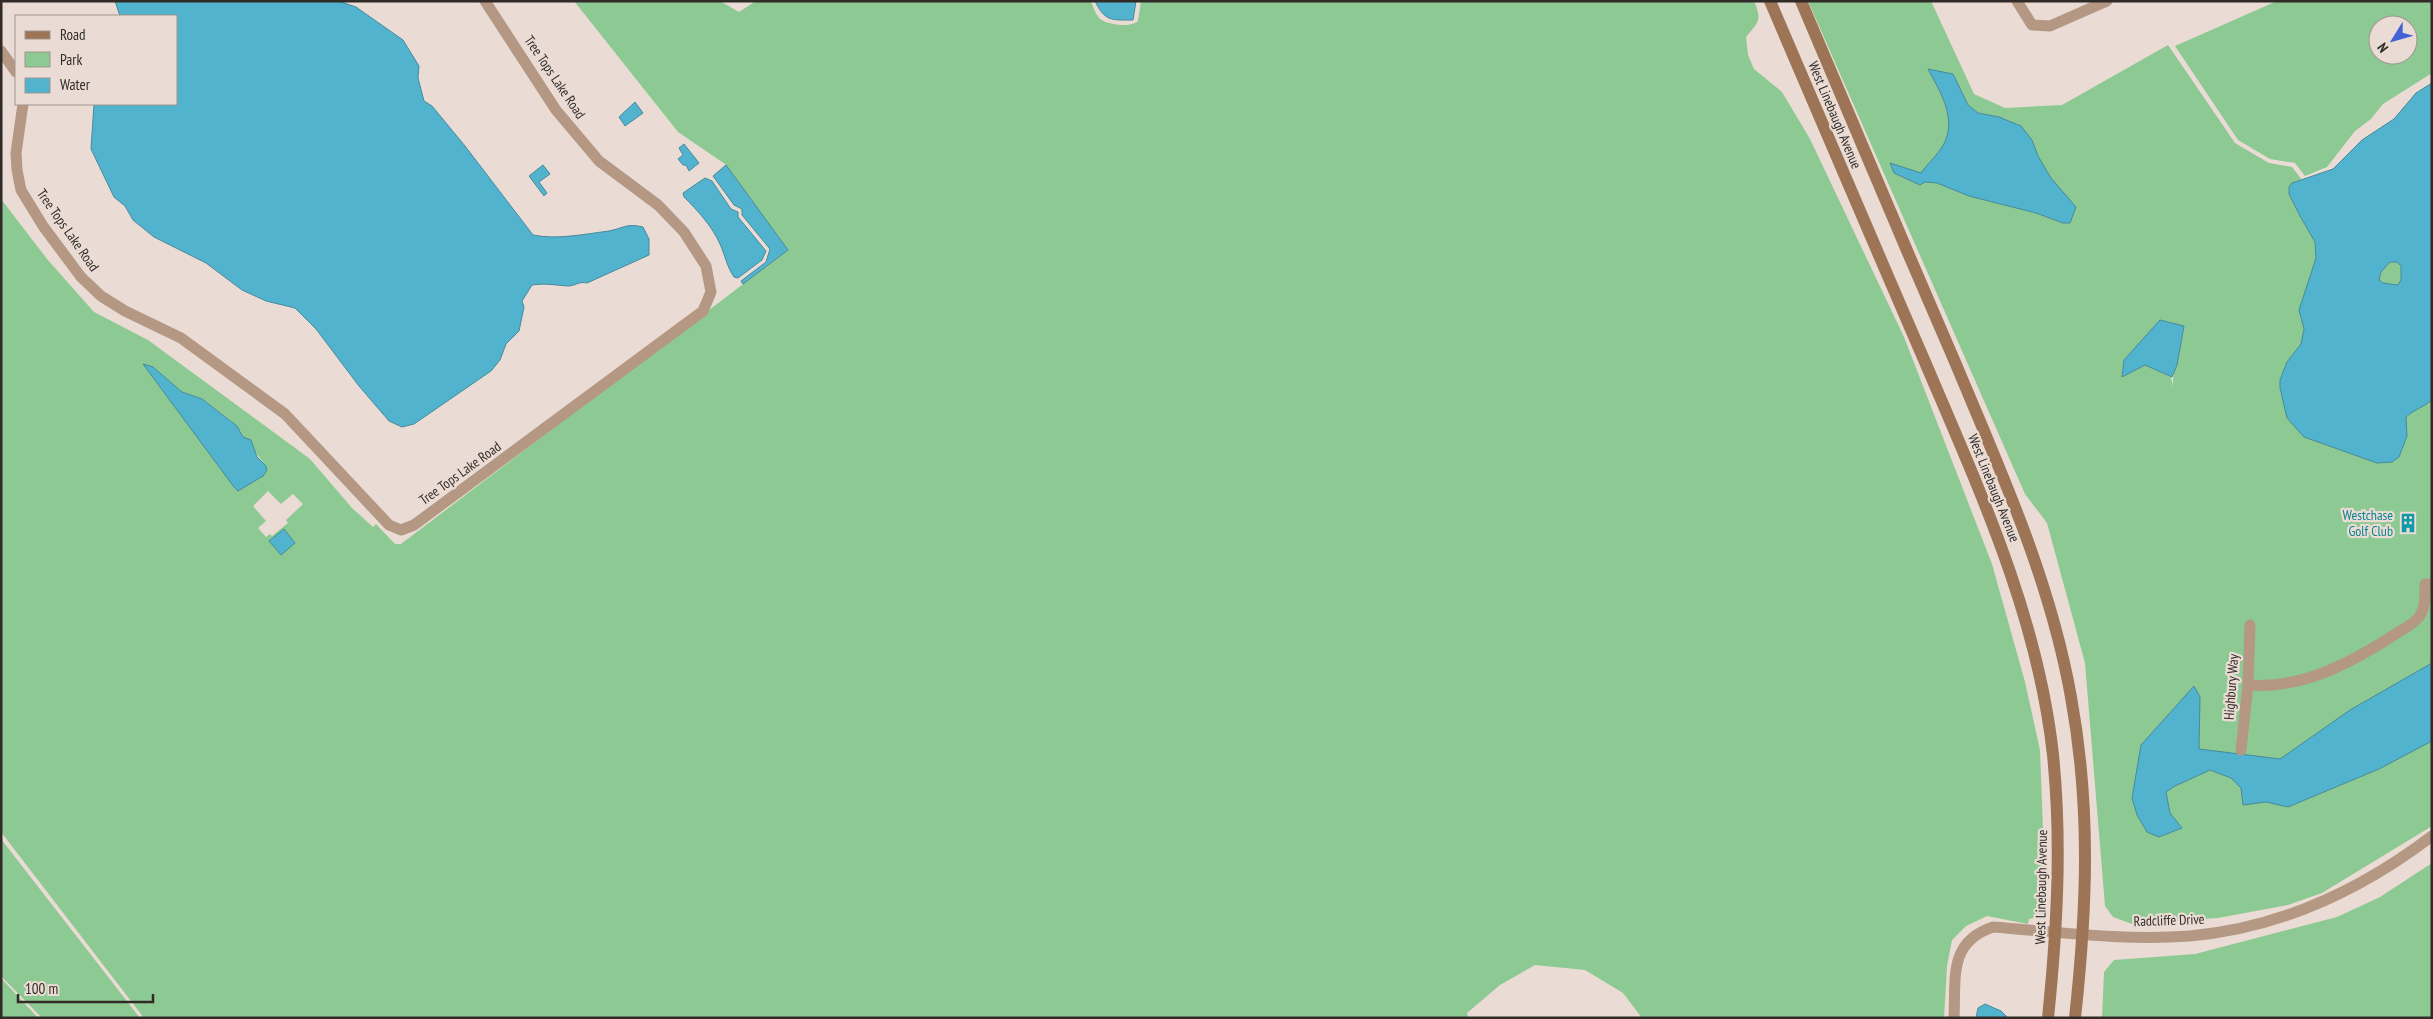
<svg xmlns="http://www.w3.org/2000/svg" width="2433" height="1019" viewBox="0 0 2433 1019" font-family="'PT Sans Narrow',sans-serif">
  <rect width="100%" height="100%" fill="#eadcd4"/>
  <g fill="#8dc993" fill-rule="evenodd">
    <path d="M574 1H720L739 12 756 1H1091C1093 7 1096 15 1100 19 1108 25 1131 28 1138 21L1141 1H1754C1762 20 1759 22 1746 37L1748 55 1754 69 1782 92 1810 139 1904 337 1992 564 2025 682 2040 750 2046 909 2043 916 2029 919 2028 924 1987 916 1966 926 1952 940 1947 966 1944 1018H1642L1623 993 1585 970 1535 965 1500 985 1467 1013 1468 1018H144L1 832V199L47 259 94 312 148 340 310 459 352 508 373 527 376 524 395 544H401L788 250 725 164 678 132ZM144 365 182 392 202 399 230 420 241 432 243 437 266 466 263 476 238 490ZM268 491 281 504 293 494 303 504 286 520 288 523 272 536 270 534 266 537 258 528 266 521 253 506Z"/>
    <path d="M1808 1H1931L1974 94 2005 108 2062 105 2168 45 2235 143 2269 163 2292 167 2302 180 2333 169 2362 140 2394 119 2416 93 2432 83V826L2322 893 2288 905 2218 918 2132 924 2113 917 2105 906 2085 663 2047 523 2025 494ZM2184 326C2181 343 2172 372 2173 387L2171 377 2145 365 2122 376 2124 360 2139 345Z"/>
    <path d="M2277 1H2432V73L2383 104 2371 119 2355 131 2327 167 2305 176 2295 163 2270 159 2238 140 2175 46ZM2378 25H2408V55H2378Z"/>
    <path d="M1 839 140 1018H42L1 976Z"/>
    <path d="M2432 863V1018H2102L2104 972 2114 960 2195 954 2337 917 2380 897Z"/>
    <path d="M1 978 38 1018H1Z"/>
  </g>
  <g fill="#51b3ce" stroke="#478a9c" fill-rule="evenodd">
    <path d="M115 1H338L356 7 403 40 419 66 418 78 424 101 432 106 465 146 533 235C557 240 585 234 609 231 624 228 626 223 643 227L649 239V255L587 283C579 281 575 286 568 286 554 285 546 283 532 285L522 301 524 307 519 331 506 344 500 360 491 371 414 424 402 427 389 421 359 386 316 329 295 308 266 301 242 290 206 263 154 237 133 220 125 206 114 197 91 149 94 104H176V16H120Z"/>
    <path d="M1095 1H1136L1133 20C1112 20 1105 22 1095 1Z"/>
    <path d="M1928 69 1953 74 1968 105 1978 113 1999 117 2021 126 2032 140 2038 156 2051 178 2076 207 2070 223H2063L2036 213 1969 196 1937 183 1925 182 1920 185 1894 173 1890 163 1921 173C1928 163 1942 151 1946 139 1955 114 1939 90 1928 69Z"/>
    <path d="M2432 83V400C2424 407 2413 410 2406 417L2407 436 2399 457 2392 462 2377 463 2304 437 2287 418 2280 388V380L2287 362 2301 344 2304 329 2299 310 2316 258 2315 242 2300 216 2289 194V187L2292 183 2333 169 2362 140 2394 119 2416 93ZM2390 262H2397L2401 266V280L2398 285 2383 283 2379 280 2381 272Z"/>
    <path d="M635 102 643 113 625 126 619 117Z"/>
    <path d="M684 144 699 163 689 171 686 165H683L678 159 683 155 679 148Z"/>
    <path d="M543 165 550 174 539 182 547 193 544 196 529 176Z"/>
    <path d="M726 165 788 250 743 284 741 281 766 262 770 249 742 215V209L734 205 713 176Z"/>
    <path d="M705 178 712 181 731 209 738 212V217L766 251 762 260 738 278 734 277C727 267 725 255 720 244 712 226 698 211 684 197L683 193Z"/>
    <path d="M2160 320 2184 326 2177 365 2172 377 2145 365 2122 377 2124 360Z"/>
    <path d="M143 364 153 367 182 392 202 399 237 426 243 437 251 440 257 457 266 466 267 470 263 476 238 491 234 487Z"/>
    <path d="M284 529 295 543 281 555 269 541Z"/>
    <path d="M2432 663V741L2379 769 2288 807 2266 802 2243 805 2241 788 2231 778 2210 770 2175 786 2166 792 2170 813 2182 828 2159 837 2147 832 2137 815 2132 798 2141 745 2194 686 2200 697 2199 749 2280 759 2350 710Z"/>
    <path d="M1985 1004 2001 1011 2008 1018H1976L1978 1008Z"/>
  </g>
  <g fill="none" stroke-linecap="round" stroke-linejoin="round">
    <g stroke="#b49883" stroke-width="11">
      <path d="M2017 1 2032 25 2050 26 2107 1"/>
      <path d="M1 51 16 72"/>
      <path d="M23 104 16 153 17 170 21 190 43 226 81 277 101 296 125 311 181 338 285 414 389 525 401 530 414 525 703 311 711 292 706 266 684 232 658 205 599 161 556 110 485 1"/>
      <path d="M2248 685C2301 689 2347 665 2391 637 2399 631 2413 625 2419 617 2426 607 2425 595 2425 584H2432"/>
      <path d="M2241 750 2248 685 2250 625"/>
      <path d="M1954 1018C1956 978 1948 942 1993 927 2058 932 2125 941 2190 936 2280 928 2361 890 2432 836"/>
    </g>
    <g stroke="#9d7556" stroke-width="12">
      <path d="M1770 1C1822 122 1873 242 1925 362 1979 489 2038 616 2053 755 2062 844 2057 929 2048 1018"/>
      <path d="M1801 1C1852 122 1903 242 1955 362 2001 472 2050 579 2071 697 2091 807 2087 907 2075 1018"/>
    </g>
  </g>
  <defs>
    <symbol id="building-bare" viewBox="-9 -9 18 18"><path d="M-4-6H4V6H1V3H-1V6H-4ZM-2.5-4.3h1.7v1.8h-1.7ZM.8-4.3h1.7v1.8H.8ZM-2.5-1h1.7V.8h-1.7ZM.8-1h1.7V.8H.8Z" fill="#0f9aa8" stroke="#eadcd4" stroke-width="2.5" paint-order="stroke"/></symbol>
  </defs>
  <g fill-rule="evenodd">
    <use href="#building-bare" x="2394" y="509" width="28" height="28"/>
  </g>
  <g text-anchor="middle" stroke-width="4.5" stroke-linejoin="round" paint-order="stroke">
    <g font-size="14" fill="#312b28" stroke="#eadcd4">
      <text transform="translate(555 77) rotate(56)" y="5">Tree Tops Lake Road</text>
      <text transform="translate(1835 115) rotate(67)" y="5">West Linebaugh Avenue</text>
      <text transform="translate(68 230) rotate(55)" y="5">Tree Tops Lake Road</text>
      <text transform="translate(460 473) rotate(-36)" y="5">Tree Tops Lake Road</text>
      <text transform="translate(1994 488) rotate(68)" y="5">West Linebaugh Avenue</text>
      <text transform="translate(2231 687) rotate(-86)" y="5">Highbury Way</text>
      <text transform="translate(2041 887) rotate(-89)" y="5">West Linebaugh Avenue</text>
      <text transform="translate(2169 920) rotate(-2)" y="5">Radcliffe Drive</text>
    </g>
    <g font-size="14" fill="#0d838f" stroke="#eadcd4" text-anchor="end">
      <text x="2393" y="520">Westchase<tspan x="2393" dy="16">Golf Club</tspan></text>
    </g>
  </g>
  <rect width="2433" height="1019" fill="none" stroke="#312b28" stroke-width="5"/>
  <rect x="15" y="15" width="162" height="90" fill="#eadcd4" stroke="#a0958f"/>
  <rect x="25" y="31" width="25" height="8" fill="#9d7556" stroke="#a0958f"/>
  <text x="60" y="40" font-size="15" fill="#312b28">Road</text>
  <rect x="25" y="52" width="25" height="15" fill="#8dc993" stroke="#a0958f"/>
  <text x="60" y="65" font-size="15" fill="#312b28">Park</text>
  <rect x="25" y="78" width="25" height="15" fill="#51b3ce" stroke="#a0958f"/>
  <text x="60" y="90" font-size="15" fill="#312b28">Water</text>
  <g transform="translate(2393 40) rotate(233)"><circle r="24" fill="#eadcd4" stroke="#a0958f"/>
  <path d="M0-4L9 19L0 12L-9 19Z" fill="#4362d5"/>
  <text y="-8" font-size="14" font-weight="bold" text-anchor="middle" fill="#312b28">N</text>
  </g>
  <path d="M18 994v8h135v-8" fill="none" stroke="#312b28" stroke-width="2.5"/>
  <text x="25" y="994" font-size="15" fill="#312b28" stroke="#eadcd4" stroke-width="4" paint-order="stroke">100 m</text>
</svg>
